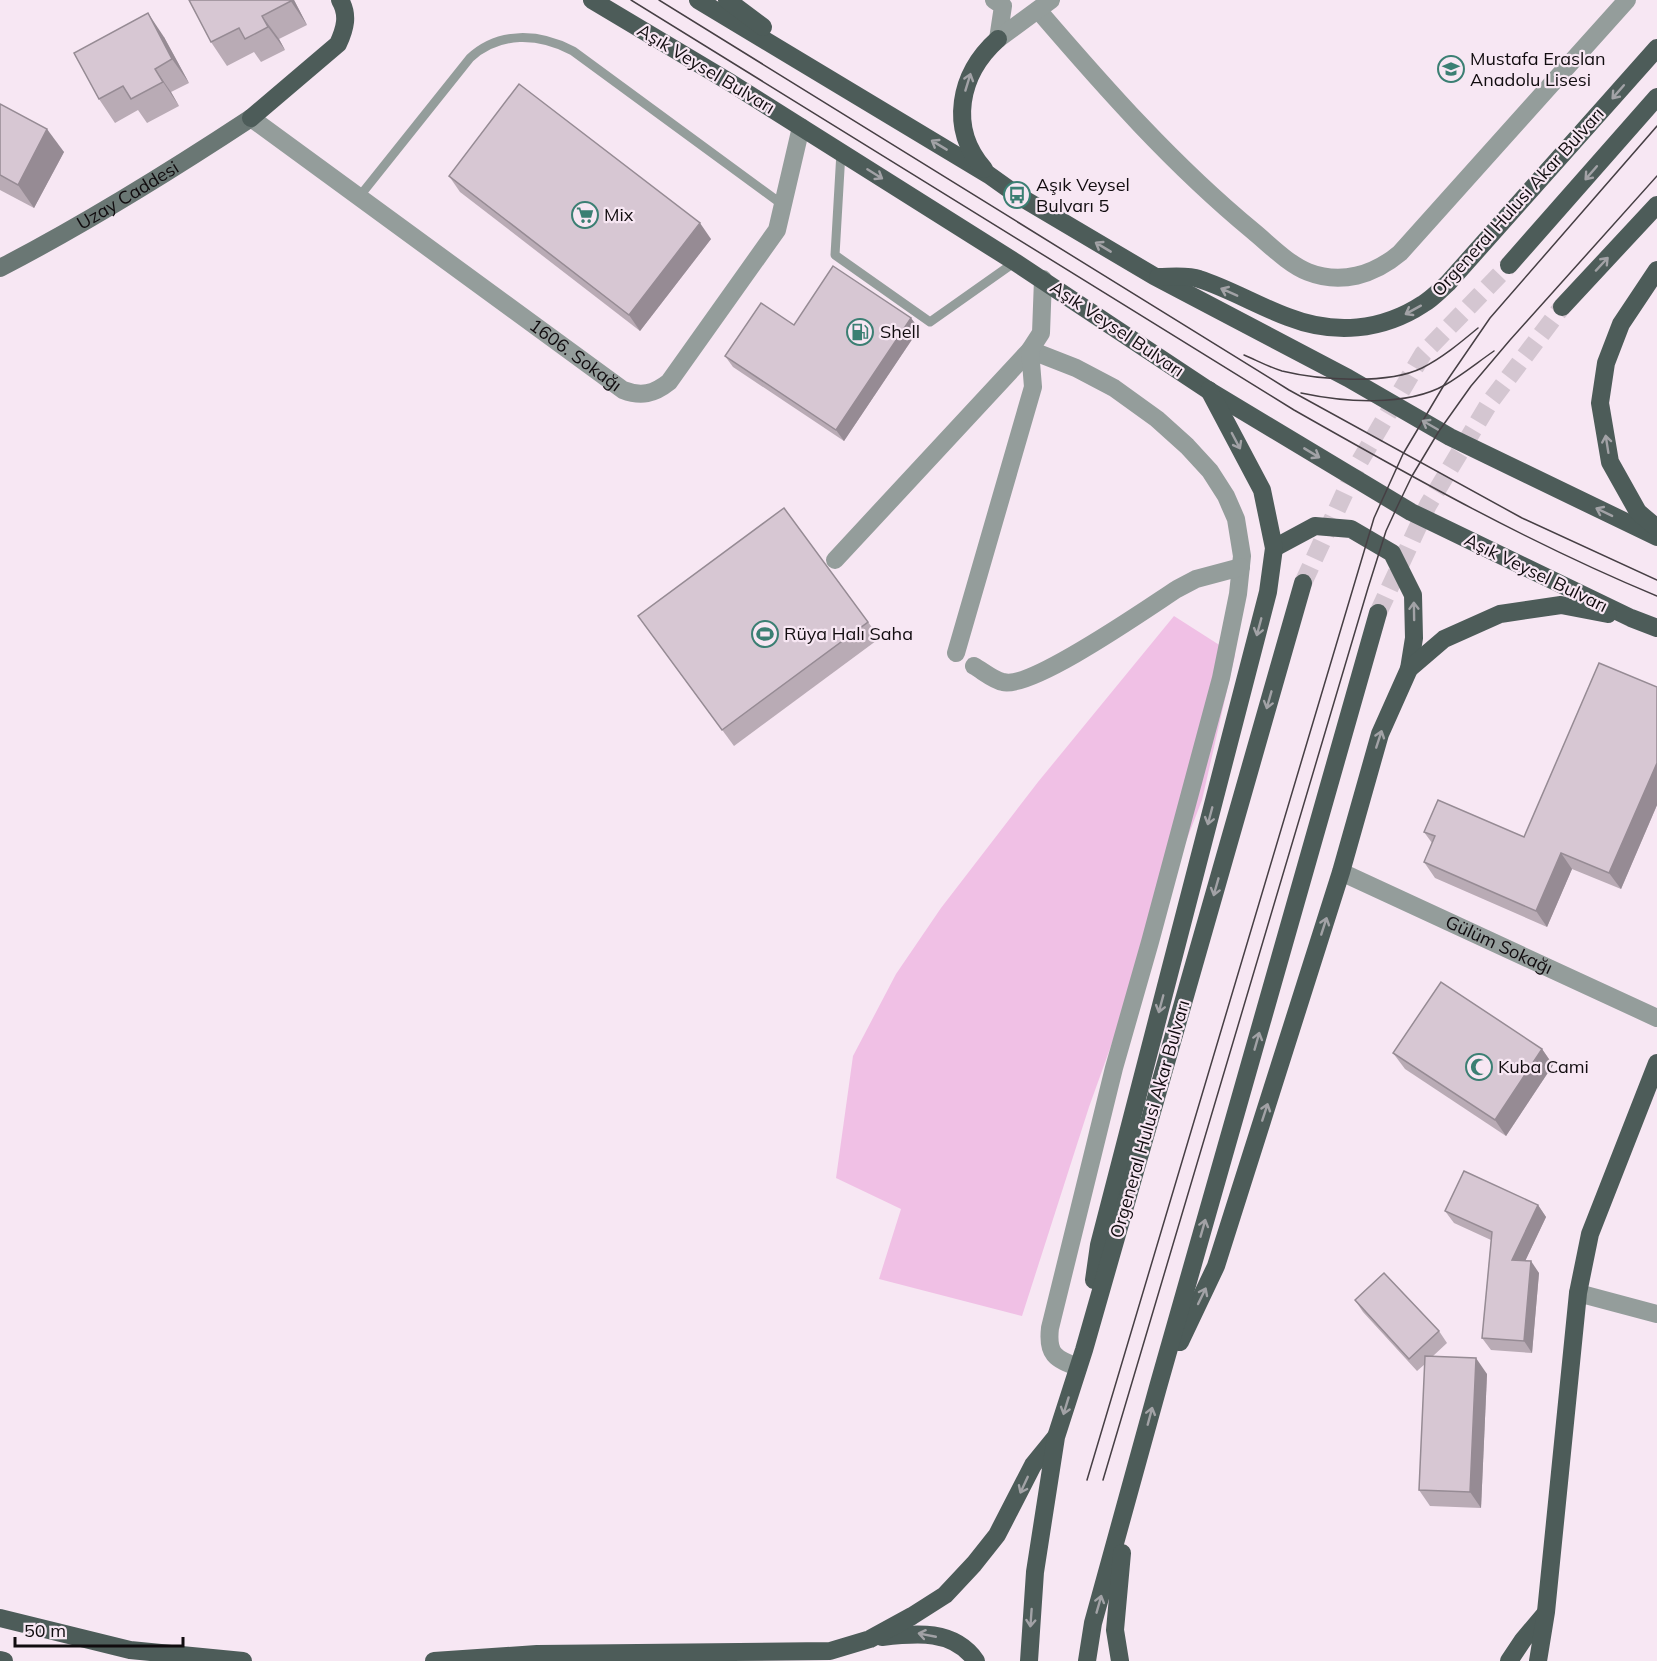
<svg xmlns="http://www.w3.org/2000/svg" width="1657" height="1661" viewBox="0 0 1657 1661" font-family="Mulish,sans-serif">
  <rect width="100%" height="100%" fill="#f7e7f3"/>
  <path fill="#f0c0e5" d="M1174 616 1235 655 1202 800 1163 901 1089 1107 1022 1316 879 1279 901 1209 836 1178 853 1056 896 974 941 908 1038 782Z"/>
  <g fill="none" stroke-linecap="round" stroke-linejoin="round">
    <g stroke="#d4c6d1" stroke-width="18" stroke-dasharray="18 9" stroke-linecap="butt">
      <path d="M1303 583 1357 466 1423 354 1509 265"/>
      <path d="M1378 613 1428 505 1490 402 1562 307"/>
    </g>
    <g stroke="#949d9b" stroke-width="9">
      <path d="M841 152 835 255 930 322 1015 262"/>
      <path d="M359 197 470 58C499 31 539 33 573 51L783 205"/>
    </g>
    <g stroke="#949d9b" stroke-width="18">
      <path d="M994 0 1003 6 998 39"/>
      <path d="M1038 10C1105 88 1173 165 1253 231 1270 245 1288 264 1308 272 1341 285 1374 275 1400 253L1627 0"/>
      <path d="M998 39 1051 0"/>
      <path id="s1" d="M251 118 623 390C641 397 654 394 669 382L777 230 801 127"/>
      <path d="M835 560 1030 350 1076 368 1114 388 1157 419 1187 446 1210 471 1226 496 1236 519 1242 556 1238 594 1221 678 1150 942 1114 1068 1050 1328C1047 1354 1055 1359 1078 1367"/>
      <path d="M956 653 1033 387 1030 350 1041 333 1043 279"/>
      <path d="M974 666C983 671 993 680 1003 682 1031 690 1149 607 1177 589L1196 579 1241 567"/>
      <path id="s2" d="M1341 872 1657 1018"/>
      <path d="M1578 1293 1657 1314"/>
    </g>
    <path stroke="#6a7774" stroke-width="18" id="s3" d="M0 268C87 223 169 172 251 118"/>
    <g stroke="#4d5c59" stroke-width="18">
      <path d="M592 0 731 83 1015 262 1208 390 1411 512 1631 618 1657 628"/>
      <path d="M698 0 989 175 1017 195 1154 276 1348 378 1450 437 1657 537"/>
      <path d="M727 0 763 27"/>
      <path d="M251 118 338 44C345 29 349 15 340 0"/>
      <path d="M984 169C948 128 959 74 998 39"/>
      <path d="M1509 265 1657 97"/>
      <path d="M1657 270 1621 324 1606 363 1600 403 1610 462 1638 512 1657 528"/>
      <path d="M1158 277C1171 277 1188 275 1199 279 1230 289 1258 306 1288 317 1334 335 1382 331 1423 304 1432 299 1440 290 1448 283L1657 48"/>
      <path d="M1562 307 1657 205"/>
      <path d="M1274 548 1315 526 1351 529 1392 553 1413 595 1414 638 1409 669"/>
      <path d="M1094 1280 1099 1245 1268 592 1274 548 1262 490 1209 390"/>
      <path d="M1180 1342 1216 1266 1341 872 1380 734 1409 669 1444 639 1500 614 1561 605 1608 614"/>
      <path d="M0 1618 130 1650 243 1661"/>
      <path d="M882 1637C916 1633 954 1629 976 1661"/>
      <path d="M0 1660 4 1661"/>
      <path d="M434 1661 537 1654 830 1651 870 1639 912 1616 945 1595 974 1564 997 1535 1033 1465 1055 1438"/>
      <path d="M1029 1661 1035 1572 1056 1437 1084 1350 1303 583"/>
      <path d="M1087 1661 1093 1623 1158 1387 1378 613"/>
      <path d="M1120 1661 1115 1630 1122 1553"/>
      <path d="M1509 1661 1523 1640 1545 1614"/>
      <path d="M1538 1661 1546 1612 1578 1293 1590 1234 1657 1063"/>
    </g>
    <g stroke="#463f44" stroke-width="1.5">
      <path d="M631 0 1294 410C1412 477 1531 544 1657 596"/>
      <path d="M659 0 1289 390 1522 518 1657 580"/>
      <path d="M1244 355C1256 360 1269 367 1282 371 1319 380 1387 385 1422 368 1442 358 1460 343 1478 328"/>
      <path d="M1301 393C1343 402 1406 407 1445 385 1462 375 1478 362 1494 351"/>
      <path d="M1087 1480 1374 518 1403 454 1444 385 1490 318 1657 126"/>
      <path d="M1103 1480 1368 588 1386 531 1398 505 1412 476 1439 431 1471 386 1510 340 1657 176"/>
    </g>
  </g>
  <g fill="#b9abb5">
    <path d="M189 0H294L307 25 279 39 285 50 261 62 254 52 227 66 211 42Z"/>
    <path d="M164 37 189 83 171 92 179 106 147 123 138 110 115 123 99 99Z"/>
    <path d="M0 104 64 152 34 208 0 190Z"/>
    <path d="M449 176 711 239 640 331 460 192Z"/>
    <path d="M911 318 919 329 844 441 733 367 725 356Z"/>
    <path d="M638 616 868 622 880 638 734 746Z"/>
    <path d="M1657 687V805L1621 889 1572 869 1547 927 1435 878 1424 862 1432 843 1424 832 1524 837Z"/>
    <path d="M1542 1049 1553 1065 1506 1136 1405 1069 1393 1053Z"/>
    <path d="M1538 1205 1546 1217 1525 1261 1539 1273 1532 1353 1491 1350 1482 1338 1491 1240 1454 1223 1445 1211Z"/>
    <path d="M1355 1300 1439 1331 1447 1343 1433 1356 1487 1374 1481 1508 1430 1506 1419 1490 1425 1364 1417 1371 1363 1312Z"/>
  </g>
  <g fill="#968b94">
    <path d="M290 0H294L307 25Z"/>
    <path d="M148 13 164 37 189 83 172 59Z"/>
    <path d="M262 16 279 39 285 50 268 27Z"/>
    <path d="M155 69 171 92 179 106 163 82Z"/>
    <path d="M47 129 64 152 34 208 18 185Z"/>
    <path d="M700 223 711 239 640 331 629 315Z"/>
    <path d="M911 318 919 329 844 441 836 430Z"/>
    <path d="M1657 763V805L1621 889 1609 873Z"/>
    <path d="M1561 853 1572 869 1547 927 1536 911Z"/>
    <path d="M1542 1049 1553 1065 1506 1136 1495 1120Z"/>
    <path d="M1538 1205 1546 1217 1520 1272 1512 1260Z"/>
    <path d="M1531 1261 1539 1273 1532 1353 1524 1341Z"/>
    <path d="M1476 1358 1487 1374 1481 1508 1470 1492Z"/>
  </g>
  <g fill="#d7c7d3" stroke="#968b94" stroke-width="1.5">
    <path d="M189 0H290L291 1 262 16 268 27 245 39 239 28 211 42Z"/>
    <path d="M148 13 172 59 155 69 163 82 131 99 123 86 99 99 74 53Z"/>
    <path d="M519 84 700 223 629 315 449 176Z"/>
    <path d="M0 104 47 129 18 185 0 175Z"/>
    <path d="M833 266 911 318 836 430 725 356 761 303 794 325Z"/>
    <path d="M784 508 868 622 722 730 638 616Z"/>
    <path d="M1599 663 1657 687V763L1609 873 1561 853 1536 911 1424 862 1435 836 1424 832 1438 800 1524 837Z"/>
    <path d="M1441 982 1542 1049 1495 1120 1393 1053Z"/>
    <path d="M1464 1171 1538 1205 1512 1260 1531 1261 1524 1341 1482 1338 1492 1232 1445 1211Z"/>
    <path d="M1384 1273 1439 1331 1409 1359 1355 1300Z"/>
    <path d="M1425 1356 1476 1358 1470 1492 1419 1490Z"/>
  </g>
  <defs><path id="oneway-shaft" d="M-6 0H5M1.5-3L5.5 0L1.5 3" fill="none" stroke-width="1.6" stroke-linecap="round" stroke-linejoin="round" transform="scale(1.5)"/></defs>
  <g stroke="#a2a2a6">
    <use href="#oneway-shaft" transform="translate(968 82) rotate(-73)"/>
    <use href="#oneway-shaft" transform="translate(1618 92) rotate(131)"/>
    <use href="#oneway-shaft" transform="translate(939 145) rotate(-149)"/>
    <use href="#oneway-shaft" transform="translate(1591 173) rotate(131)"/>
    <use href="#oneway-shaft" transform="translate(875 174) rotate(32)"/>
    <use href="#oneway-shaft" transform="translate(1103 247) rotate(-149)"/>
    <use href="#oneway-shaft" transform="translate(1602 264) rotate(-47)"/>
    <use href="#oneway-shaft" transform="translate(1229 292) rotate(-156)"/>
    <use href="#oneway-shaft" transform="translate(1413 310) rotate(151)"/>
    <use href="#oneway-shaft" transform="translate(1430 425) rotate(-150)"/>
    <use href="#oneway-shaft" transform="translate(1236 441) rotate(62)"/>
    <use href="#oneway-shaft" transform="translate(1607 444) rotate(-99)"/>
    <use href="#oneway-shaft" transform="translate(1312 453) rotate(31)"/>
    <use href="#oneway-shaft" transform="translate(1604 512) rotate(-154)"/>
    <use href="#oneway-shaft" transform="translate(1414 611) rotate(-91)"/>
    <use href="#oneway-shaft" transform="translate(1259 627) rotate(105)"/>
    <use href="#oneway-shaft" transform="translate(1269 700) rotate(106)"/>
    <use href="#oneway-shaft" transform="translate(1379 739) rotate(-72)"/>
    <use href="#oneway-shaft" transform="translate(1210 816) rotate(105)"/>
    <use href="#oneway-shaft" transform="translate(1216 887) rotate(106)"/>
    <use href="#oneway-shaft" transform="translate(1324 926) rotate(-72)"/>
    <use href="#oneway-shaft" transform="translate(1161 1004) rotate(105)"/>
    <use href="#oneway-shaft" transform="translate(1257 1041) rotate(-74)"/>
    <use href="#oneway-shaft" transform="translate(1265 1112) rotate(-72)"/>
    <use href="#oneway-shaft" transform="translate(1203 1228) rotate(-74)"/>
    <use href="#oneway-shaft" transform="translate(1202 1296) rotate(-64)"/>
    <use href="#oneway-shaft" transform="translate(1066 1406) rotate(107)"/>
    <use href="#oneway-shaft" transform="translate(1150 1416) rotate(-75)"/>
    <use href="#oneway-shaft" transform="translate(1024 1485) rotate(115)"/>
    <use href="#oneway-shaft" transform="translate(1099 1604) rotate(-74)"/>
    <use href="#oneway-shaft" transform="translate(1031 1618) rotate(94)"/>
    <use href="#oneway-shaft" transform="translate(927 1635) rotate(-169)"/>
  </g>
  <defs>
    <symbol id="school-ring" viewBox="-11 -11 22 22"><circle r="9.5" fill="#f7e7f3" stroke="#3b7f73" stroke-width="1.5"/><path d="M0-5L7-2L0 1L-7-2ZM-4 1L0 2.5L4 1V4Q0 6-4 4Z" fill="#3b7f73"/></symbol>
    <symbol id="bus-ring" viewBox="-11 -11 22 22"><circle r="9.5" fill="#f7e7f3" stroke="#3b7f73" stroke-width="1.5"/><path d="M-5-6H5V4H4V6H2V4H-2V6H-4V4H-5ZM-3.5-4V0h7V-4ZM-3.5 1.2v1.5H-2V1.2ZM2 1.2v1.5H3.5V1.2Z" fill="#3b7f73"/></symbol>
    <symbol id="supermarket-ring" viewBox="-11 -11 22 22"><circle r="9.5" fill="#f7e7f3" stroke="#3b7f73" stroke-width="1.5"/><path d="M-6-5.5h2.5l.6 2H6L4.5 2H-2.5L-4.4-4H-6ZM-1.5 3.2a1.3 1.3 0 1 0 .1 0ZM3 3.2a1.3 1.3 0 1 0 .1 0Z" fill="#3b7f73"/></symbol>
    <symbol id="fuel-ring" viewBox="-11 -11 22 22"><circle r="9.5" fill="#f7e7f3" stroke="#3b7f73" stroke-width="1.5"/><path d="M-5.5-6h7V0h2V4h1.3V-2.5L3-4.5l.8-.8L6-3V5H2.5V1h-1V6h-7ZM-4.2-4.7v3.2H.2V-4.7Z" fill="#3b7f73"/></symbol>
    <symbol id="stadium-ring" viewBox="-11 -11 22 22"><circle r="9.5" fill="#f7e7f3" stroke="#3b7f73" stroke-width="1.5"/><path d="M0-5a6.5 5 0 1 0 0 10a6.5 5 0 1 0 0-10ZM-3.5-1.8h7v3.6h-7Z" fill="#3b7f73"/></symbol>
    <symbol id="mosque-ring" viewBox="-11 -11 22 22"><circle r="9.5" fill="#f7e7f3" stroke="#3b7f73" stroke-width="1.5"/><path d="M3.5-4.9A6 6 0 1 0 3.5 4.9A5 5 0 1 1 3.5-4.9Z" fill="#3b7f73"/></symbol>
  </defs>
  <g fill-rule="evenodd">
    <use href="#school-ring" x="1436" y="54" width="30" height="30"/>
    <use href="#bus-ring" x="1002" y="180" width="30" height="30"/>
    <use href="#supermarket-ring" x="570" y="200" width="30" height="30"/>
    <use href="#fuel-ring" x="845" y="317" width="30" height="30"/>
    <use href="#stadium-ring" x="750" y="619" width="30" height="30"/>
    <use href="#mosque-ring" x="1464" y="1052" width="30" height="30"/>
  </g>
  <g text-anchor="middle" stroke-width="4.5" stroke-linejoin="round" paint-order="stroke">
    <g font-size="18" fill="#110c0f" stroke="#f7e7f3" text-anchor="start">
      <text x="1470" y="65">Mustafa Eraslan<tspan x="1470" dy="21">Anadolu Lisesi</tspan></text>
      <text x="1036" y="191">Aşık Veysel<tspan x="1036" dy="21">Bulvarı 5</tspan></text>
      <text x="604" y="221">Mix</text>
      <text x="880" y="338">Shell</text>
      <text x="784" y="640">Rüya Halı Saha</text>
      <text x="1498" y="1073">Kuba Cami</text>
    </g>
    <g font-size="18" fill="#110c0f" stroke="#f7e7f3">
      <text transform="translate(706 69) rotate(31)" y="6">Aşık Veysel Bulvarı</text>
      <text dy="6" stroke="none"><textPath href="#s3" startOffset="147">Uzay Caddesi</textPath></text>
      <text transform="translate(1518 202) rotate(-48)" y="6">Orgeneral Hulusi Akar Bulvarı</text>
      <text transform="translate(1117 329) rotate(34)" y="6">Aşık Veysel Bulvarı</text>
      <text dy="6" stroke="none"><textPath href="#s1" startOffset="402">1606. Sokağı</textPath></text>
      <text transform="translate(1536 573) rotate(26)" y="6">Aşık Veysel Bulvarı</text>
      <text dy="6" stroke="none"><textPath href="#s2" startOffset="174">Gülüm Sokağı</textPath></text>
      <text transform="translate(1150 1119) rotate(-74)" y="6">Orgeneral Hulusi Akar Bulvarı</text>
    </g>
  </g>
  <path d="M15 1637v9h168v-9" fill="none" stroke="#110c0f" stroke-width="3"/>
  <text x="24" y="1637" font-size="18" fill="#110c0f" stroke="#f7e7f3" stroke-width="4.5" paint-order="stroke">50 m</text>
</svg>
